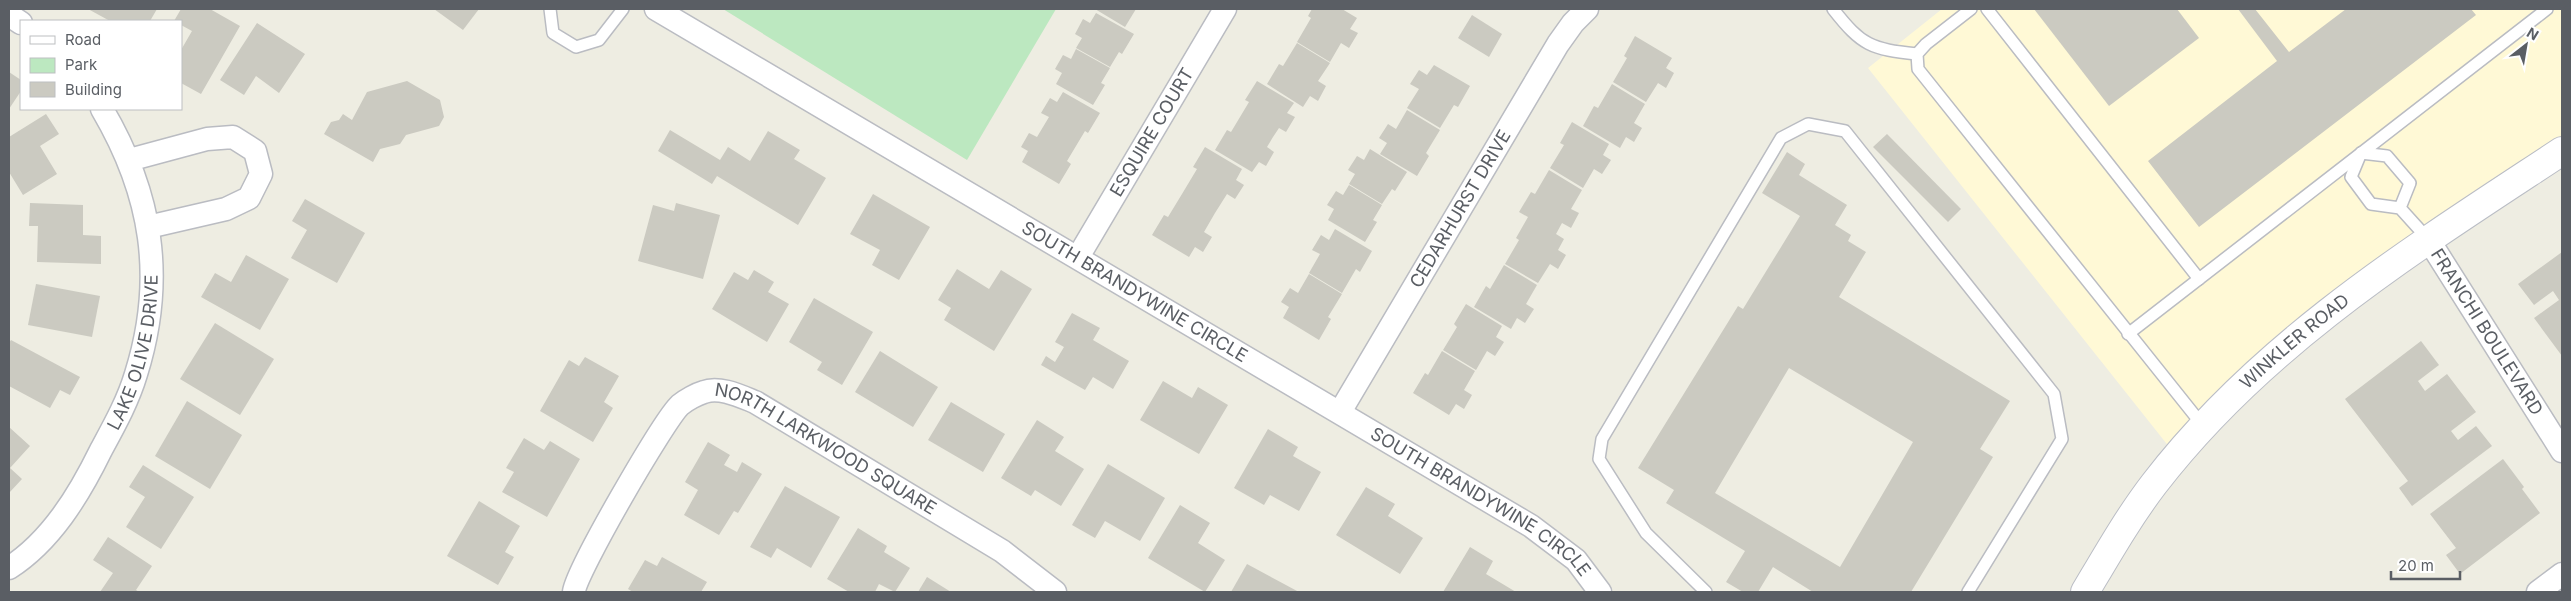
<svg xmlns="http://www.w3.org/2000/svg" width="2571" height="601" viewBox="0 0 2571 601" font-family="Inter,sans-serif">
  <rect width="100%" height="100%" fill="#eeede2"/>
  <path fill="#fff9d6" d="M1942 9H2562V136L2422 228 2170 448 1868 68Z"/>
  <path fill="#bce8c0" d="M723 9H1056L967 160Z"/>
  <g fill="#cbcac1" fill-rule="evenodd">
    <path d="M88 9H157L150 21H110Z"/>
    <path d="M181 9H210L240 26 201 94 181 83V50L192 31 181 25V21H174Z"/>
    <path d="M434 9H479L463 30Z"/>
    <path d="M1095 9H1136L1125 27Z"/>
    <path d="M1312 9H1342L1357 18 1350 29 1358 33 1349 48 1341 43 1330 62 1297 42 1311 18 1308 16Z"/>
    <path d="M2034 9H2177L2199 38 2109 106Z"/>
    <path d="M2238 9H2255L2289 52 2346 9H2471L2476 15 2199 227 2148 161 2277 61Z"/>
    <path d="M1096 13 1134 34 1122 54 1119 52 1110 67 1076 48 1082 38 1075 34 1083 19 1090 23Z"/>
    <path d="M1472 15 1502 34 1489 57 1458 38Z"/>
    <path d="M257 23 305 54 279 93 256 76 244 95 220 80Z"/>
    <path d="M1635 36 1672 58 1666 68 1674 73 1666 88 1658 83 1646 102 1613 82 1627 58 1624 56Z"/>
    <path d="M1297 43 1330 63 1318 81 1326 86 1318 101 1310 96 1303 107 1267 84 1279 64 1283 66Z"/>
    <path d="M1076 49 1110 68 1101 83 1105 85 1093 105 1056 84 1062 73 1055 69 1063 55 1071 59Z"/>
    <path d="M1434 65 1470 86 1458 107 1454 105 1440 128 1407 108 1419 89 1410 84 1419 70 1427 75Z"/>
    <path d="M9 72 21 80V91L9 109Z"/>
    <path d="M407 81 440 100 444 117 439 126 406 135 400 144 380 149 373 162 324 134 331 122 339 120 343 114 352 120 367 92Z"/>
    <path d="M1257 81 1294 103 1287 113 1295 117 1286 132 1279 128 1273 137 1267 147 1274 152 1266 166 1259 162 1252 172 1215 150 1227 130 1231 132 1249 102 1245 100Z"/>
    <path d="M1612 84 1645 104 1634 123 1642 128 1634 142 1626 137 1620 148 1583 126 1594 106 1598 108Z"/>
    <path d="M1063 92 1100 113 1088 133 1085 131 1067 161 1071 164 1059 184 1022 162 1028 151 1021 147 1029 133 1037 137 1049 117 1041 113 1050 98 1057 102Z"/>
    <path d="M1407 110 1440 130 1426 153 1429 156 1417 176 1380 154 1387 143 1379 138 1388 124 1396 129Z"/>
    <path d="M46 114 59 134 40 146 57 174 23 195 9 172V137Z"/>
    <path d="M1572 122 1609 144 1603 155 1611 160 1602 174 1594 169 1583 188 1550 168 1564 145 1560 143Z"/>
    <path d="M670 130 720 160 728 147 750 161 768 131 800 150 794 159 826 178 798 225 717 176 712 184 658 151Z"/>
    <path d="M1887 134 1961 209 1948 222 1873 147Z"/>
    <path d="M1205 147 1242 169 1236 180 1244 185 1235 199 1227 194 1215 213 1204 232 1212 237 1203 252 1195 247 1189 257 1152 235 1164 215 1168 217 1182 194 1197 169 1193 167Z"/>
    <path d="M1370 149 1407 172 1395 191 1392 189 1382 204 1349 184 1355 174 1348 170 1357 156 1364 160Z"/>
    <path d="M1787 152 1805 164 1799 175 1847 205 1835 225 1851 235 1848 241 1866 252 1839 297 2010 401 1980 449 1993 457 1911 592H1813L1773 567 1758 592H1743L1726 582 1745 551 1666 503 1674 490 1638 468 1738 306 1743 309 1800 216 1762 193ZM1789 368 1913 442 1840 567 1715 493Z"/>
    <path d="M1549 170 1582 190 1571 209 1579 213 1571 228 1562 223 1556 234 1564 239 1558 250 1566 255 1558 269 1550 264 1538 283 1505 264 1519 240 1516 238 1528 217 1519 212 1531 192 1535 194Z"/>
    <path d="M1349 185 1382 205 1373 220 1377 222 1365 242 1328 220 1334 209 1327 205 1336 191 1343 195Z"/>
    <path d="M873 194 930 227 899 280 872 265 880 250 850 234Z"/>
    <path d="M305 199 365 233 337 283 291 258 307 230 292 221Z"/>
    <path d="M30 203 83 205V235L101 236V264L37 262 38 226H29Z"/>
    <path d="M676 203 720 215 703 279 638 261 653 205 674 211Z"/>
    <path d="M1335 229 1372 251 1360 272 1356 269 1342 293 1309 273 1320 254 1312 250 1321 235 1329 240Z"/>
    <path d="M2562 252V356L2534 318 2559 300 2553 291 2534 305 2518 284Z"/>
    <path d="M246 255 289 279 260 330 201 297 215 273 231 282Z"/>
    <path d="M1504 265 1537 285 1526 304 1534 309 1525 323 1517 318 1511 329 1474 307 1486 286 1490 289Z"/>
    <path d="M957 269 989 289 1001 270 1032 289 994 351 944 320 951 308 938 300Z"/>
    <path d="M754 270 774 282 768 292 789 304 767 342 712 309 734 272 748 280Z"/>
    <path d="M1309 274 1342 294 1328 317 1331 319 1319 340 1283 318 1289 307 1281 302 1290 288 1298 293Z"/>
    <path d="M36 284 100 296 92 337 28 325Z"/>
    <path d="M814 298 873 332 842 385 817 370 822 362 789 342Z"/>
    <path d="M1466 304 1502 326 1496 337 1504 342 1495 356 1487 351 1476 370 1443 350 1457 327 1454 324Z"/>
    <path d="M1072 313 1100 328 1093 340 1129 361 1113 389 1093 377 1085 390 1041 365 1046 356 1055 362 1064 347 1055 342Z"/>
    <path d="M215 323 274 359 240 415 180 379Z"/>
    <path d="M11 340 80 377 70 395 60 390 50 408 9 386V343Z"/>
    <path d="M2421 341 2439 365 2418 381 2425 391 2447 374 2476 412 2451 431 2458 440 2476 426 2492 446 2412 506 2399 488 2408 481 2345 399Z"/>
    <path d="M880 351 938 387 913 427 855 392Z"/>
    <path d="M1442 351 1475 371 1464 390 1472 395 1464 409 1456 404 1449 415 1413 393 1425 373 1428 375Z"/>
    <path d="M585 357 619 376 604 402 613 408 593 442 540 411 569 360 579 366Z"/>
    <path d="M1163 381 1192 398 1198 387 1228 405 1199 454 1140 420Z"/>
    <path d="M187 401 242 435 210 489 155 456Z"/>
    <path d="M951 402 1005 434 983 472 928 440Z"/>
    <path d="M1037 420 1064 437 1055 451 1084 469 1061 506 1035 490 1031 496 1001 478Z"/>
    <path d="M9 427 30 446 10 468 22 479 9 493Z"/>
    <path d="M1268 429 1298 447 1293 456 1321 472 1299 511 1270 495 1264 505 1234 488Z"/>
    <path d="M524 438 544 450 550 441 580 459 547 517 502 492 514 472 506 468Z"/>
    <path d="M708 442 730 455 724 465 737 472 742 462 762 474 738 513 734 511 719 535 684 515 698 490 685 482Z"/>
    <path d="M2503 459 2524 487 2522 489 2540 513 2460 574 2446 555 2456 548 2430 514Z"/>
    <path d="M1108 464 1165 498 1140 541 1105 521 1095 538 1072 525Z"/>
    <path d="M143 465 194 497 161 549 126 527 145 497 129 487Z"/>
    <path d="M785 486 840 517 811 568 777 548 771 558 750 547Z"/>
    <path d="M1366 487 1395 504 1388 516 1423 538 1400 574 1336 535Z"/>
    <path d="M479 501 520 526 505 552 514 557 498 585 447 556Z"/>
    <path d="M1180 505 1210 523 1198 543 1225 560 1205 592 1148 558Z"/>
    <path d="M858 528 887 546 884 552 910 568 895 592 879 584 875 592H849L827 579Z"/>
    <path d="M108 537 152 566 136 590 139 592H100L113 573 93 560Z"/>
    <path d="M1470 547 1493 561 1486 574 1516 592H1443Z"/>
    <path d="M662 557 707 582 701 592H633L628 589 645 560 657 566Z"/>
    <path d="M1247 564 1299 592H1231Z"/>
    <path d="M927 577 951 592H918Z"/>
  </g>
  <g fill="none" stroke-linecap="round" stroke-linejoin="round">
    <defs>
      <g id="lane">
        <path d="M550 9 553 33 576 47 599 40 623 9"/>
        <path d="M1833 9C1862 46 1871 49 1917 54"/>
        <path d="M1971 9 1926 44 1917 54 1918 69 2204 427"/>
        <path d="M1987 9 2199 279"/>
        <path d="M2400 208 2410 183 2387 156 2361 153 2351 177 2371 204 2400 208 2428 239"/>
        <path d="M2128 334 2547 9"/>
        <path d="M1706 592 1646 533 1599 459 1602 439 1781 138 1808 124 1845 131 2054 394 2062 439 1968 592"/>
      </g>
      <g id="street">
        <path id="s1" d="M656 9 1531 526 1576 560 1600 592"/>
        <path d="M9 15 21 23"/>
        <path d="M129 160 207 139 233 137 255 151 261 174 249 198 226 209 148 227"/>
        <path id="s2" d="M2428 239 2562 451"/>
        <path id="s3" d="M1078 257 1225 9"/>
        <path id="s4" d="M1340 412 1558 44 1573 23 1587 9"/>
        <path id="s5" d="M9 568C51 541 79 495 101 450 114 426 128 401 136 374 166 278 152 194 102 109"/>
        <path id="s6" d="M574 592C575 573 664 420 680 405 686 400 697 394 704 392 719 386 740 396 755 402L1002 551 1055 592"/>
        <path d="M2538 592 2562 574"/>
      </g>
      <g id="secondary">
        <path id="s7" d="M2085 592C2107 555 2128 518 2154 484 2263 342 2415 248 2562 151"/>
      </g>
    </defs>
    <use href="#lane" stroke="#babcc2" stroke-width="14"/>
    <use href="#street" stroke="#babcc2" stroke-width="25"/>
    <use href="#secondary" stroke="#babdc5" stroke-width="30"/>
    <use href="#lane" stroke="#fff" stroke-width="11"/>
    <use href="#street" stroke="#fff" stroke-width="22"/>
    <use href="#secondary" stroke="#fff" stroke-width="28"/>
  </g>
  <g text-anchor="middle" stroke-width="4" stroke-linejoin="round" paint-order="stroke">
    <g font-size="18" fill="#5a5e64" stroke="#fff">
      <text dy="6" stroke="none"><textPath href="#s3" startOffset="145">ESQUIRE COURT</textPath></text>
      <text dy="6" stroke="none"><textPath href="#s4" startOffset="236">CEDARHURST DRIVE</textPath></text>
      <text dy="6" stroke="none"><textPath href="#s1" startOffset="556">SOUTH BRANDYWINE CIRCLE</textPath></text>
      <text dy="6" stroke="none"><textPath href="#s2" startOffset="110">FRANCHI BOULEVARD</textPath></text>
      <text dy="6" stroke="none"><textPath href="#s7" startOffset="329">WINKLER ROAD</textPath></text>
      <text dy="6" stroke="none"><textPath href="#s5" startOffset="256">LAKE OLIVE DRIVE</textPath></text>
      <text dy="6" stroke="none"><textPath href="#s6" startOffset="380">NORTH LARKWOOD SQUARE</textPath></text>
      <text dy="6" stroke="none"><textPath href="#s1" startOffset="961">SOUTH BRANDYWINE CIRCLE</textPath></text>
    </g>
  </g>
  <rect width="2571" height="601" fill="none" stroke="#5a5e64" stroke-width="20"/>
  <rect x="20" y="20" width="162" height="90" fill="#ffffff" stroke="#bdbfc1"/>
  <rect x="30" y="36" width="25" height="8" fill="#ffffff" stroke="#bdbfc1"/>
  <text x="65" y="45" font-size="15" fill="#5a5e64">Road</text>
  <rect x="30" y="58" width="25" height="15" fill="#bce8c0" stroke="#bdbfc1"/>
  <text x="65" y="70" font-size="15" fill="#5a5e64">Park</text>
  <rect x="30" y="82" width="25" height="15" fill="#cbcac1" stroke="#bdbfc1"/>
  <text x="65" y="95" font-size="15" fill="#5a5e64">Building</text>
  <g transform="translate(2526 45) rotate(31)" stroke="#ffffff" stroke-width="4" paint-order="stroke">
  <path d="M0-4L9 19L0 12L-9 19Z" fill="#5a5e64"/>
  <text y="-8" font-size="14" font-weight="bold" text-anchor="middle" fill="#5a5e64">N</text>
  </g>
  <path d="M2391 571v8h69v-8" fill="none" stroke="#5a5e64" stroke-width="2.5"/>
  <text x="2398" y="571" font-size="15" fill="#5a5e64" stroke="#ffffff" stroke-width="4" paint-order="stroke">20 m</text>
</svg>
